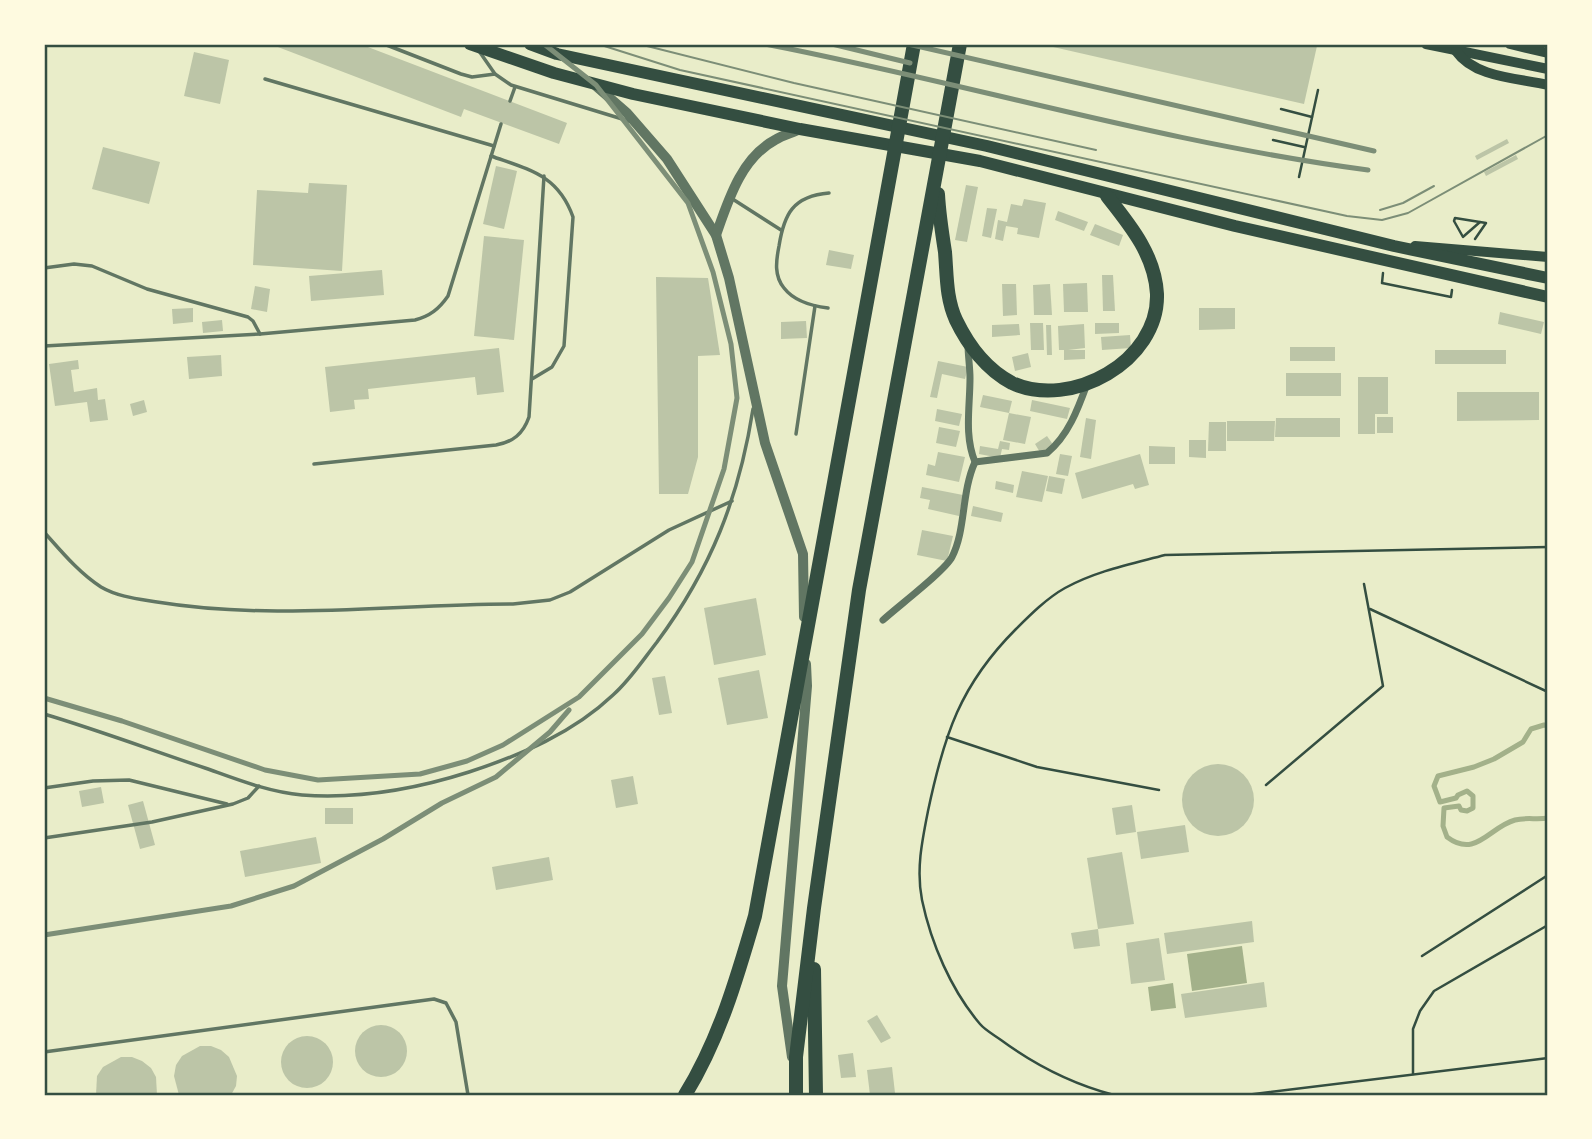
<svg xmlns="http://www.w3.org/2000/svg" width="1592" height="1139" viewBox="0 0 1592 1139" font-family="Signika,sans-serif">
  <rect width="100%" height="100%" fill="#e9edc9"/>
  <g fill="#a3b18a">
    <path d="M1242 946 1247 983 1192 991 1187 954Z"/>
    <path d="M1173 983 1176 1008 1151 1011 1148 987Z"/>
  </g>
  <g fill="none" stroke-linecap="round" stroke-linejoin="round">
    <path stroke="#a3b18a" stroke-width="5" d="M1548 726 1544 725 1531 729 1523 742 1494 759 1474 767 1438 776 1434 786 1440 802 1456 798 1458 795 1467 791 1473 796V808L1467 811 1461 810 1459 806 1444 808 1443 826 1447 837C1476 859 1489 827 1515 820 1526 817 1537 820 1548 818"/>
  </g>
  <g fill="#bcc5a7">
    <path d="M270 44H360L567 123 559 144 464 109 461 117Z"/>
    <path d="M1040 44H1307L1317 46 1304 104Z"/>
    <path d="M194 52 229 60 220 104 184 96Z"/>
    <path d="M1507 139 1509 143 1477 160 1475 156Z"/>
    <path d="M103 147 160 162 149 204 92 189Z"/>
    <path d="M1516 155 1518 159 1486 176 1484 172Z"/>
    <path d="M496 166 517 171 504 229 483 224Z"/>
    <path d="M309 183 347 185 342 271 253 265 257 190 308 193Z"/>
    <path d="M966 185 978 187 967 242 955 240Z"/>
    <path d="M1024 199 1046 203 1039 238 1017 234 1018 228 1006 226 1003 241 995 239 998 220 1007 222 1011 204 1022 206Z"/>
    <path d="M987 208 997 209 991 238 982 236Z"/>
    <path d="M1058 211 1088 222 1084 231 1055 220Z"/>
    <path d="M1095 224 1123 235 1119 246 1090 235Z"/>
    <path d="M484 236 524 240 514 340 474 336Z"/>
    <path d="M829 250 854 255 851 269 826 265Z"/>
    <path d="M382 270 384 295 311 301 309 276Z"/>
    <path d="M1102 275H1113L1115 311H1103Z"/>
    <path d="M656 277 708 278 720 355 698 356V457L688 494H659Z"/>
    <path d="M1087 283 1088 312H1064L1063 284Z"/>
    <path d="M1002 284H1016L1017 315 1003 316Z"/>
    <path d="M1050 284 1052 315H1034L1033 285Z"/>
    <path d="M255 286 270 289 267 312 251 309Z"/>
    <path d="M193 308V322L173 324 172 309Z"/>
    <path d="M1199 308H1235V329L1199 330Z"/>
    <path d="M1500 312 1544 322 1541 334 1498 324Z"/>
    <path d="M222 320 223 331 203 333 202 322Z"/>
    <path d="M806 321 807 338 781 339V322Z"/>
    <path d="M1030 323H1043L1044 350H1031Z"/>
    <path d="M1095 323H1119V333L1095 334Z"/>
    <path d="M1019 324 1020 335 992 337V325Z"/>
    <path d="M1084 324 1085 348 1068 350H1085V359L1064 360V350H1059L1058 326Z"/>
    <path d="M1046 325H1051L1052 355H1047Z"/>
    <path d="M1130 335 1131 348 1102 350 1101 337Z"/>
    <rect x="1290" y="347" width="45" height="14"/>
    <path d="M499 348 504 392 477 395 475 377 368 389 369 399 354 400 355 409 330 412 325 367Z"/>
    <rect x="1435" y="350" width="71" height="14"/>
    <path d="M1028 353 1031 367 1015 371 1012 357Z"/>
    <path d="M221 355 222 376 189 379 187 357Z"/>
    <path d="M78 360 79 369 71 370 74 392 97 388 98 400 105 399 108 420 90 422 87 402 55 406 49 364Z"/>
    <path d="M938 361 968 367 965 379 942 374 937 398 930 397Z"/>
    <rect x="1286" y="373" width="55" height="23"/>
    <path d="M1358 377H1388V414H1375V434H1358Z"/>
    <path d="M1457 392H1539V420L1457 421Z"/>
    <path d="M983 395 1012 401 1009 413 980 407Z"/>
    <path d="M144 400 147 412 133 416 130 404Z"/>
    <path d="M1032 400 1070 408 1067 419 1030 411Z"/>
    <path d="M937 409 962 414 959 426 935 421Z"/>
    <path d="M1009 413 1031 417 1025 444 1003 440Z"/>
    <rect x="1377" y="417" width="16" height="16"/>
    <path d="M1086 418 1096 420 1091 459 1080 457Z"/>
    <path d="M1276 418H1340V437H1275Z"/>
    <path d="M1227 421H1275L1274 441H1227Z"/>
    <path d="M1209 422H1226V451H1208Z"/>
    <path d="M939 427 960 431 956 447 936 443Z"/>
    <path d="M1047 436 1054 446 1041 454 1035 444Z"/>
    <path d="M1189 440H1206V458L1189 457Z"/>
    <path d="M1000 441 1010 443 1009 450 1002 449 1000 458 979 454 980 446 998 449Z"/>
    <path d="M1149 446 1175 447V464H1149Z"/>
    <path d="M938 452 965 457 959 482 926 475 928 464 935 466Z"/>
    <path d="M1060 454 1072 456 1068 476 1056 474Z"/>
    <path d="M1140 454 1149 485 1135 489 1133 484 1082 499 1075 473Z"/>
    <path d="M1022 471 1048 476 1042 502 1016 497Z"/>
    <path d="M1049 476 1065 479 1062 494 1046 491Z"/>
    <path d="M996 481 1014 485 1013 493 995 489Z"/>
    <path d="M922 487 963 495 959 516 928 509 930 500 920 498Z"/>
    <path d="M973 506 1003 513 1001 522 971 516Z"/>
    <path d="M922 530 953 536 947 561 917 555Z"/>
    <path d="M756 598 766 655 714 665 704 608Z"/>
    <path d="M759 670 768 718 727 725 718 678Z"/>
    <path d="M665 676 672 713 659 715 652 678Z"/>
    <circle cx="1218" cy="800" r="36"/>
    <path d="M633 776 638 804 616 808 611 780Z"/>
    <path d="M101 787 104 803 82 807 79 791Z"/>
    <path d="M143 801 155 845 140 849 128 805Z"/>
    <path d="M1132 805 1136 832 1116 835 1112 808Z"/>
    <rect x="325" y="808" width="28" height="16"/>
    <path d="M1185 825 1189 852 1141 859 1137 832Z"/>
    <path d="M316 837 321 863 245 877 240 851Z"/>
    <path d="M1122 852 1134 924 1098 929 1087 858Z"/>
    <path d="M549 857 553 880 496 890 492 867Z"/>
    <path d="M1252 921 1254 942 1167 954 1164 933Z"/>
    <path d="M1098 929 1100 946 1074 949 1071 933Z"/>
    <path d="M1159 938 1165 980 1131 984 1126 943Z"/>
    <path d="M1264 982 1267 1007 1185 1018 1181 994Z"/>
    <path d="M877 1015 891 1038 881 1043 867 1021Z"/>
    <circle cx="381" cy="1051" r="26"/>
    <circle cx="307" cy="1062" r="26"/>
    <path d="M200 1046H211L221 1050 229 1057 237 1076 236 1086 231 1095H179L174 1076 176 1065 182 1056Z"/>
    <path d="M853 1053 856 1077 841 1078 838 1055Z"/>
    <path d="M121 1057H132L142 1061 151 1068 156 1077 157 1095H96L97 1076 103 1067Z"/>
    <path d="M892 1067 895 1093 870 1095 867 1070Z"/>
  </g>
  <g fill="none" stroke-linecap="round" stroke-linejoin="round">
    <g stroke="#344e41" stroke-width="2.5">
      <path d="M1281 109 1312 117"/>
      <path d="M1273 140 1304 147"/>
      <path d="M1299 177 1318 90"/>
      <path d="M1464 236 1480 222"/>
      <path d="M1463 237 1454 221 1455 218 1486 223 1475 239"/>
      <path d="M1383 273 1382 283 1451 297 1452 290"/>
      <path d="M1370 609 1548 692"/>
      <path d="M947 737 1037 767 1159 790"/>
      <path d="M1266 785 1383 686 1364 584"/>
      <path d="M1422 956 1548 875"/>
      <path d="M1413 1074V1029L1420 1011 1434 991 1548 925"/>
      <path d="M1114 1095C1072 1084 1035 1065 1001 1040 994 1035 985 1030 980 1024 951 990 931 943 922 900 916 870 922 841 928 811 944 735 960 685 1016 629 1030 615 1047 598 1065 588 1096 571 1131 564 1165 555L1548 547"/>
      <path d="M1246 1095 1548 1058"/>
    </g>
    <g stroke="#617663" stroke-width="3.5">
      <path d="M384 44 461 74 472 77 495 74"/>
      <path d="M479 51 495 74 511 85 632 122"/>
      <path d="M265 79 494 146"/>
      <path d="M510 101 515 87"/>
      <path d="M491 156C530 170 558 175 573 217L564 346 552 367 532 379"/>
      <path d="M731 198 781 230"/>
      <path d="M44 268 74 264 92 266 147 289 248 317 253 321 260 334"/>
      <path d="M828 308C812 306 794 301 784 288 774 276 776 261 779 246 784 214 793 196 829 193"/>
      <path d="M44 346 260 334 415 320C430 316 439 309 448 296L501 124"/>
      <path d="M796 434 815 306"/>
      <path d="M314 464 496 445C513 442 523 434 529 417L544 176"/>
      <path d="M44 532C61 551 79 573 101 587 118 597 139 599 157 602 273 621 396 604 513 604L550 600 570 592 669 530 732 501"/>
      <path d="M44 714C98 730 151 750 205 768 236 779 268 792 302 795 358 799 416 789 469 772 521 755 573 733 613 695 630 680 643 660 657 642 711 569 739 498 753 409"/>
      <path d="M44 788 93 781 129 780 227 804"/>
      <path d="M44 838 152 822 233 804 248 798 259 786"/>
      <path d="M44 1052 434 999 446 1003 456 1022 468 1095"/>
    </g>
    <g stroke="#617663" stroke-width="7">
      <path d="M975 462 1047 453C1068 436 1078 409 1087 384"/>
      <path d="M883 620C897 607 945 571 952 557 966 530 961 493 975 462 964 435 970 407 970 378 970 367 968 356 968 344"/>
    </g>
    <g stroke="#617663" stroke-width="10">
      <path d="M596 86 627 113 667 159 716 235 729 278 765 443 803 554 804 617"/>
      <path d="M716 235C728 201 741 158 775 140 783 135 792 133 800 129"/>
      <path d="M792 1057 782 986 807 686 806 664"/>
    </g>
    <g stroke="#344e41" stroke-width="10">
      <path d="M1426 44 1548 69"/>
      <path d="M1510 44 1548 53"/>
      <path d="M1456 51C1475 78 1518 78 1548 85"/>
      <path d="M1415 246 1548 257"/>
    </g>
    <g stroke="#344e41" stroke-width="12">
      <path d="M470 44 554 73 633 94 800 129 980 161 1235 226 1548 297"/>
      <path d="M530 44 557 54 987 146 1394 246 1548 278"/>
    </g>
    <g stroke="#344e41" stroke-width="14">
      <path d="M938 194C939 214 942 233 945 252 947 276 946 298 956 320 968 345 987 370 1012 383 1071 410 1159 361 1157 294 1155 255 1130 225 1107 196"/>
      <path d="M814 969 816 1095"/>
      <path d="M685 1095C719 1040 737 978 755 916L914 44"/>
      <path d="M796 1095V1057L814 908 859 590 960 44"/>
    </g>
    <g stroke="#7c8e77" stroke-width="2">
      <path d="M598 44 680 70 1347 216 1382 220 1408 213 1548 135"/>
      <path d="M639 44 794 83 1096 150"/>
      <path d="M1380 210 1403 203 1434 186"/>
    </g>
    <g stroke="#7c8e77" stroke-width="5">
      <path d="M765 44C966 83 1164 143 1368 170"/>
      <path d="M832 44 910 63"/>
      <path d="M908 44 1374 151"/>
      <path d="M44 698 122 721 265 770 318 780 420 774 467 761 503 745 579 697 642 634 669 598 692 562 724 469 737 398 731 344 713 272 688 203 596 85 544 44"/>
      <path d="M44 935 231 906 294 886 383 839 442 803 496 777 550 732 569 710"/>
    </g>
  </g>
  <rect width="1592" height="1139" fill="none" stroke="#fefae0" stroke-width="91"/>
  <rect x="46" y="46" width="1500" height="1048" fill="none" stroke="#344e41" stroke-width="2.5"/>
</svg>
